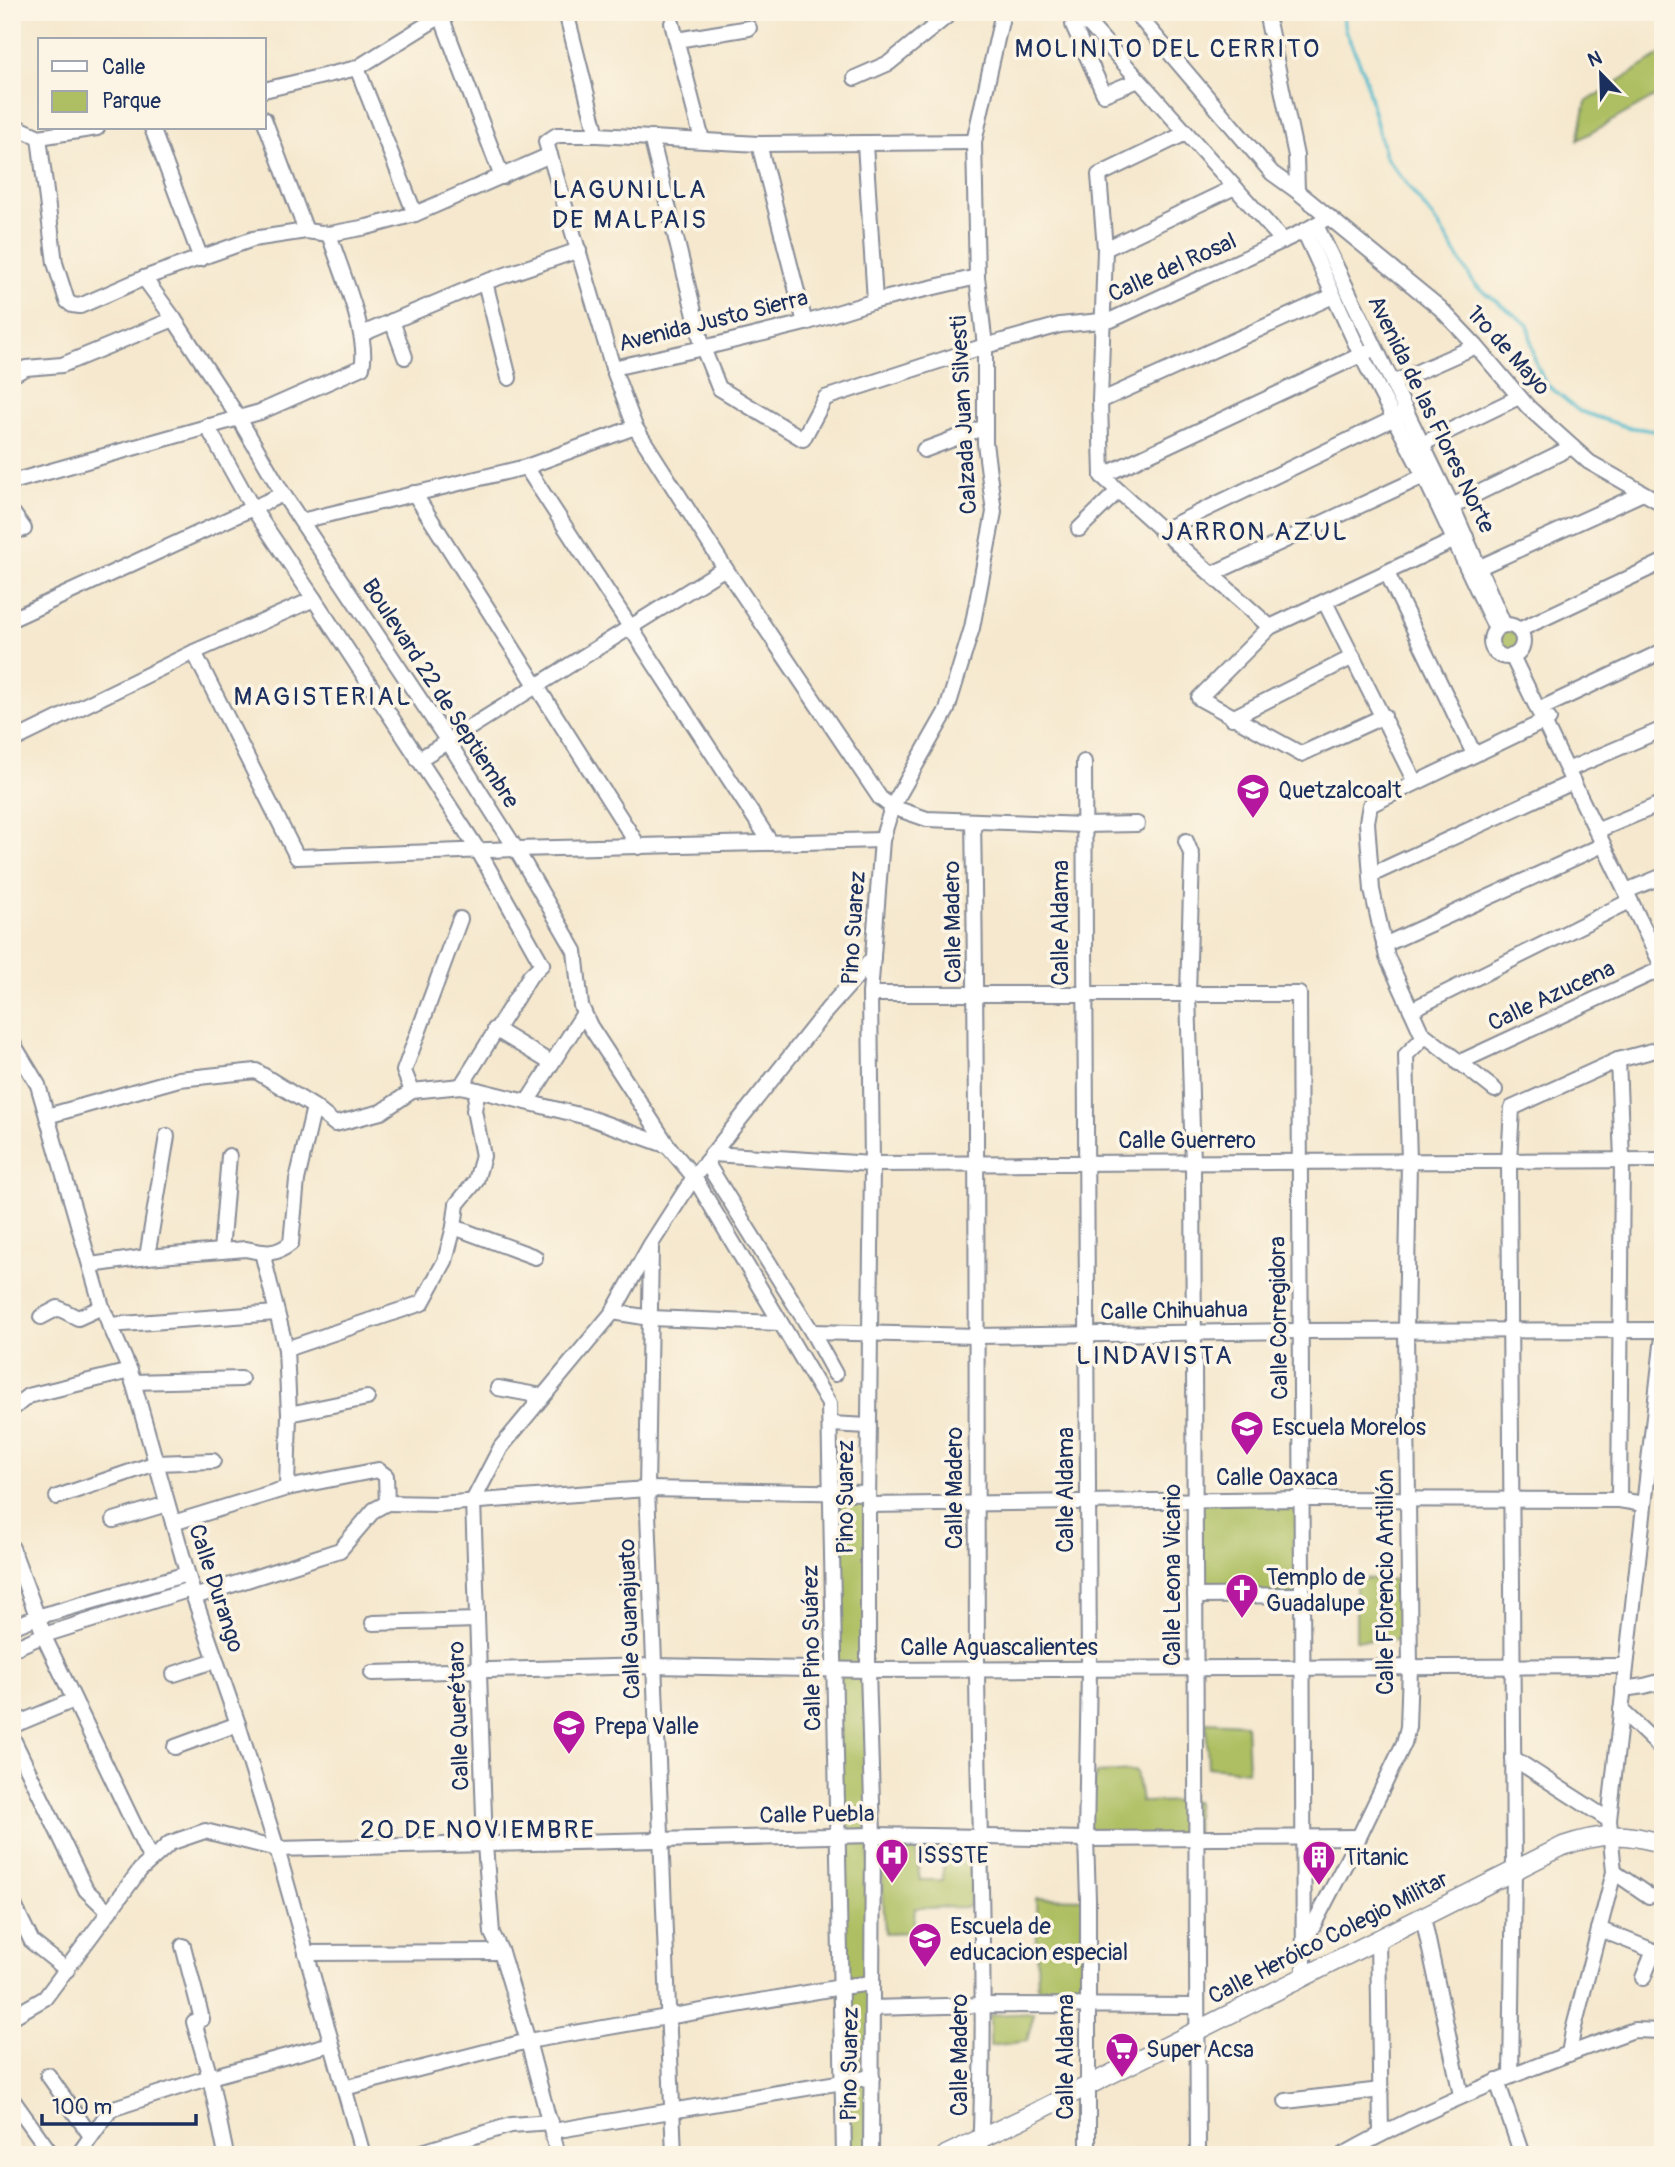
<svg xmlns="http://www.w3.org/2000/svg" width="1675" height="2167" viewBox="0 0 1675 2167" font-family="Pangolin,sans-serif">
  <rect width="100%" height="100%" fill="#fcf5e5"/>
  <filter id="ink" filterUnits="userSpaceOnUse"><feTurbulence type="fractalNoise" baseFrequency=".0143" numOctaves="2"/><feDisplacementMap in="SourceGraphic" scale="14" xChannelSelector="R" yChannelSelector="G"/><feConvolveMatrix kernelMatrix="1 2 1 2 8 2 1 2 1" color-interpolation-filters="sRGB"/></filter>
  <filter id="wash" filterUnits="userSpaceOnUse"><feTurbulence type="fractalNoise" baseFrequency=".00686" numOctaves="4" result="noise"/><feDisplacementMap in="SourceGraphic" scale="28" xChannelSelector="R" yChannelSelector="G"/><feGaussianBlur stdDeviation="1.57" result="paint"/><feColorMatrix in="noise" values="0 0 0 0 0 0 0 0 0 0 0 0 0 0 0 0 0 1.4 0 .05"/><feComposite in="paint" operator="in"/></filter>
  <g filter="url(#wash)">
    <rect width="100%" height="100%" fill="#f5e8ce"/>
    <g fill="#adbf62" stroke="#647760" stroke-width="2">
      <path d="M1663 53V92L1578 140 1586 102Z"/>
      <path d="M1499 627 1521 635 1512 656 1491 645Z"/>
      <path d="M831 1492 868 1493 871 2155H844Z"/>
      <path d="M1301 1501 1302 1595 1195 1596V1503Z"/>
      <path d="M1356 1578 1398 1580 1400 1640H1356Z"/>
      <path d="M1206 1722 1246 1724 1248 1771 1208 1767Z"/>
      <path d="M1136 1771 1141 1802 1196 1801V1838L1086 1839 1096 1773Z"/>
      <path d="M880 1839 915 1843 920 1880H942L946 1839 980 1840 969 1907 915 1908 913 1932 885 1933Z"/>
      <path d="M1036 1898 1087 1899V1996L1038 1999Z"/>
      <path d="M1034 2013 1027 2041 990 2046V2015Z"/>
    </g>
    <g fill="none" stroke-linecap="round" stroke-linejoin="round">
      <path stroke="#4fb9cc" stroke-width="3.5" d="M1342 12 1345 30 1363 70 1385 156 1439 226 1475 285 1528 325 1535 361 1545 383 1579 411 1627 427 1663 432"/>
    </g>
  </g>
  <g filter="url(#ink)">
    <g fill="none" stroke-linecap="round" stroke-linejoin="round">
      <defs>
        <g id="minor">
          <path d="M566 12 597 135"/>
          <path d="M1135 12 1272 173 1297 191 1440 308 1476 346 1529 408 1589 462 1663 504"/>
          <path d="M1266 12 1296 156 1297 191"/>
          <path d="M441 16 502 177"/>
          <path d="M672 23 702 140"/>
          <path d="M1088 23 1139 80 1104 94 1073 25Z"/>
          <path d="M677 40 749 28"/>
          <path d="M357 68 415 214"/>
          <path d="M855 78 889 63 952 12"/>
          <path d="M1139 80 1283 241"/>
          <path d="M264 90 357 68 447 12"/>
          <path d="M264 119 306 231"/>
          <path d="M12 125 39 137 97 128"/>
          <path d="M152 128 201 259"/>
          <path d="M1186 133 1099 175 1105 249 1100 401 1102 476 1270 627"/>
          <path d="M39 137 55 263 67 301 72 305 80 306 144 278 253 239 306 231 329 234 367 227 415 214 550 155"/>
          <path d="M651 137 703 348 719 388 803 439 825 398 985 346 1060 325 1111 320 1304 231 1329 217"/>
          <path d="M974 142 759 144 597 135H557L546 142 613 368 635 427 725 568 880 798 892 807 927 819 1083 825 1137 824"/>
          <path d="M759 144 805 323"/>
          <path d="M865 144 875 301"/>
          <path d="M1316 225 1452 506 1504 625"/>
          <path d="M1304 231 1361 355 1424 476 1495 627"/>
          <path d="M1105 249 1235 187"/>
          <path d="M144 278 174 319 238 417 283 494 447 740 516 849 575 951 581 1006 590 1026 668 1146"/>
          <path d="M485 282 509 378"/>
          <path d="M392 321 405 357"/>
          <path d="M362 334 485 282 579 250"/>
          <path d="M613 368 703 348 805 323 875 301 977 277"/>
          <path d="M12 375 26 368 62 365 174 319"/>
          <path d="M1393 383 1476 346"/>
          <path d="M1100 401 1333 296"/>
          <path d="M207 426 252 507 314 599 478 850 542 964 530 976 461 1086"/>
          <path d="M1422 444 1519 397"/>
          <path d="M924 450 985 427"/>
          <path d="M526 467 771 843"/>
          <path d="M1102 476 1367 352"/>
          <path d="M12 482 260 412 362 367C370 336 339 266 329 234"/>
          <path d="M414 493 639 847"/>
          <path d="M1452 506 1572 447"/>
          <path d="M12 512 24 529 12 531"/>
          <path d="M301 521 526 467 635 427"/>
          <path d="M1079 529 1118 491"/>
          <path d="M1161 531 1403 414"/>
          <path d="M1480 567 1643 493"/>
          <path d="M1387 573 1474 754"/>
          <path d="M1212 574 1424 476"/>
          <path d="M1325 602 1415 782"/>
          <path d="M12 619 283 494"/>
          <circle cx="1507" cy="641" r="16"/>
          <path d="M1519 630 1663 562"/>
          <path d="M194 652 297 857 516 849 882 840"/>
          <path d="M1512 656 1663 968"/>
          <path d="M1538 710 1663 651"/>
          <path d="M1384 716 1301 754 1199 698 1270 627 1455 540 1466 537"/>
          <path d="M1232 718 1353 657"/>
          <path d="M12 741 194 652 314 599"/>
          <path d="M418 760 725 568"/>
          <path d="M1084 762 1089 1669 1086 1839 1088 1899V2155"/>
          <path d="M1572 768 1663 729"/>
          <path d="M973 821C978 1103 976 1384 977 1666 978 1829 987 1992 980 2155"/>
          <path d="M1596 831 1663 803"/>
          <path d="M1186 841 1192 856 1188 994 1193 1163 1198 2155"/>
          <path d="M1371 875 1573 782"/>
          <path d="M1631 889 1663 876"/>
          <path d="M1384 945 1603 845"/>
          <path d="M870 994H1299L1304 1977"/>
          <path d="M1411 1010 1630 901"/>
          <path d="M495 1029 551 1063"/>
          <path d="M12 1042 38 1085 102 1307 130 1371 194 1597 238 1724 277 1849 363 2155"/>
          <path d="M1618 1060 1622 1160 1619 1500"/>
          <path d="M1458 1063 1663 968"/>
          <path d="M1495 1090 1421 1032 1387 957 1372 890 1367 822 1370 805 1549 719"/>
          <path d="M412 1091 404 1071 460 919"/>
          <path d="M527 1102 584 1013"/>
          <path d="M47 1116 179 1079 256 1071 314 1107 335 1124 381 1112 412 1091 461 1086 587 1117 668 1146 694 1177 829 1404 844 2155"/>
          <path d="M712 1154 872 1164 1663 1160"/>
          <path d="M706 1162 812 1332 835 1374"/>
          <path d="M454 1227 535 1257"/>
          <path d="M651 1247 647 1489 674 2155"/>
          <path d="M221 1251 229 1156"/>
          <path d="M262 1252 286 1349 289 1414 287 1488"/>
          <path d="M147 1257 167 1136"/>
          <path d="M91 1265 147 1257 246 1249C265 1253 275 1256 291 1243L297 1180 314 1107"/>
          <path d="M613 1312 650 1318 780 1323"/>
          <path d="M41 1317 58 1308 78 1318 102 1307"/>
          <path d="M109 1325 276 1313"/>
          <path d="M812 1332 977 1336 1300 1331 1663 1330"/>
          <path d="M286 1349 422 1303 445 1261 454 1227 457 1204 476 1181 483 1156 474 1110 478 1090"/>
          <path d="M133 1382 241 1379"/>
          <path d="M498 1388 542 1396"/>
          <path d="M12 1409 28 1396 130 1371"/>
          <path d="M289 1414 367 1398"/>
          <path d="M830 1424 868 1426"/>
          <path d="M57 1497 156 1463 213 1461"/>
          <path d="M387 1503 438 1504 647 1489 868 1493"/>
          <path d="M868 1505 1303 1499 1619 1500 1644 1504"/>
          <path d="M114 1520 167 1504"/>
          <path d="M173 1523 287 1488 378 1470 386 1476 387 1503"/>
          <path d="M12 1548 47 1643 151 1860"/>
          <path d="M1195 1596 1302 1595"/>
          <path d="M194 1597 340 1550 374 1510 387 1503"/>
          <path d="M373 1623 477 1620"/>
          <path d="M12 1627 37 1617 187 1574"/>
          <path d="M12 1649 44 1635 191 1589"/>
          <path d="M372 1673 653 1666 868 1670 1625 1666"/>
          <path d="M174 1674 216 1660"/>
          <path d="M1623 1689 1644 1686 1663 1681"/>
          <path d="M1621 1710 1663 1750"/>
          <path d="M12 1726 74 1700"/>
          <path d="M12 1737 86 1890 109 1912"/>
          <path d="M175 1747 238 1724"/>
          <path d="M1513 1758 1609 1820"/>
          <path d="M1614 1872 1649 1896"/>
          <path d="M12 1901 32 1942 67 1970"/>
          <path d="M1423 1917 1461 2095"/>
          <path d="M1599 1929 1654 1951 1643 1978"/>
          <path d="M1378 1939 1381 2133"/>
          <path d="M1304 1943 1359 1837 1404 1743 1408 1727 1410 1667 1406 1330 1409 1161 1406 1055 1425 1036"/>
          <path d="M183 1946 202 2019 194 2022 210 2077 226 2155"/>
          <path d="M306 1953 501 1952"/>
          <path d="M872 2008 983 2005 1197 2006"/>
          <path d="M12 2017 45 1998 140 1870 170 1843 205 1831 277 1849 873 1835 1086 1839 1359 1837"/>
          <path d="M1569 2054 1573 2031 1614 1872 1609 1820 1663 1336"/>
          <path d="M48 2075 91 2136"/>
          <path d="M1511 2076 1514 1871 1509 1161 1512 1108 1618 1060 1663 1048"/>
          <path d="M1497 2081 1522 2155"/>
          <path d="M344 2088 528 2041 841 1987 872 1983"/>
          <path d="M12 2099 52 2155"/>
          <path d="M1286 2101 1381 2090"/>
          <path d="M553 2131 872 2077"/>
          <path d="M78 2155 111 2109 210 2077 331 2044"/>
          <path d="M412 2155 511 2125 551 2122"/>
          <path d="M558 2155 528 2041 501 1952 492 1933 485 1845 473 1501 501 1447 613 1312 651 1244 694 1177 827 1010 873 958"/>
          <path d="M871 2155 873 1835 868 1670V1505L872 1164 870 994 882 840 892 807 947 710 972 628 994 512 985 443V346L977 277 974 142 1003 12"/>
          <path d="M1343 2155C1435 2103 1534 2066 1634 2030L1663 2031"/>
        </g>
        <path id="major" d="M946 2155 1024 2118 1563 1846C1600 1833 1625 1832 1663 1844"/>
      </defs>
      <use href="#minor" stroke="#888c96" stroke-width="18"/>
      <use href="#major" stroke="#888c96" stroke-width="21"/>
      <use href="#minor" stroke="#fff" stroke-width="14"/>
      <use href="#major" stroke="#fff" stroke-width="18"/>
    </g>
  </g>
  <defs>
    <symbol id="university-pin" viewBox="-11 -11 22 30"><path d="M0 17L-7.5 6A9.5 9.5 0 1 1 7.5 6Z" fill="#b5179e" stroke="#fcf5e5"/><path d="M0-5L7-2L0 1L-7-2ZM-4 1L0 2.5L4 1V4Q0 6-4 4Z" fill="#fff"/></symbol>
    <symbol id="church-pin" viewBox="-11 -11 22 30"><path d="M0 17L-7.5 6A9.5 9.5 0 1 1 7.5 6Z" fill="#b5179e" stroke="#fcf5e5"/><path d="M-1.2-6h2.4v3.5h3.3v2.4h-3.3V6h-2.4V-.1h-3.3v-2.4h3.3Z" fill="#fff"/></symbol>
    <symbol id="hospital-pin" viewBox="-11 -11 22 30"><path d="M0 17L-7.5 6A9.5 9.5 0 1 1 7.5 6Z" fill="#b5179e" stroke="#fcf5e5"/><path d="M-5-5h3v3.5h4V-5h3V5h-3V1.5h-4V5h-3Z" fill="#fff"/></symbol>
    <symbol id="building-pin" viewBox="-11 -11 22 30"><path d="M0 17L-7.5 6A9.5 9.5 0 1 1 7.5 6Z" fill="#b5179e" stroke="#fcf5e5"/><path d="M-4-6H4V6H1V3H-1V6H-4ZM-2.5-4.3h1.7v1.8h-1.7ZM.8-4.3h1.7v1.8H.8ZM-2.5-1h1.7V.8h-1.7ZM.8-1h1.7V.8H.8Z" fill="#fff"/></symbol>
    <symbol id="supermarket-pin" viewBox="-11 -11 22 30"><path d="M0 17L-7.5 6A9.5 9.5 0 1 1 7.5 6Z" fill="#b5179e" stroke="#fcf5e5"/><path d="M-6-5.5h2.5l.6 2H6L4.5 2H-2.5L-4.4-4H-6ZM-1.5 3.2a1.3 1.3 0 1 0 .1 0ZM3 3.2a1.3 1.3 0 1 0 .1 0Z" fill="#fff"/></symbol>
  </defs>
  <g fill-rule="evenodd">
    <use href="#university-pin" x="1234" y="771" width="38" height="52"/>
    <use href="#university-pin" x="1228" y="1408" width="38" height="52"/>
    <use href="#church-pin" x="1223" y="1571" width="38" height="52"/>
    <use href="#university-pin" x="550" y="1707" width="38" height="52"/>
    <use href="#hospital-pin" x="873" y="1836" width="38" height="52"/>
    <use href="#building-pin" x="1300" y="1838" width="38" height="52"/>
    <use href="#university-pin" x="906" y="1920" width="38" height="52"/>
    <use href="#supermarket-pin" x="1103" y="2030" width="38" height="52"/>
  </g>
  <g text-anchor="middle" stroke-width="7" stroke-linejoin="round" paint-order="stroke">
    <g font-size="23" fill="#1b2f5e" stroke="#fcf5e5">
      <text transform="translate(1172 267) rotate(-24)" y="8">Calle del Rosal</text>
      <text transform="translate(713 320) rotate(-14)" y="8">Avenida Justo Sierra</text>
      <text transform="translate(1509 350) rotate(48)" y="8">1ro de Mayo</text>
      <text transform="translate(1432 414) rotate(64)" y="8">Avenida de las Flores Norte</text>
      <text transform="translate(963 415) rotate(-93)" y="8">Calzada Juan Silvesti</text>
      <text transform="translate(441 693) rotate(57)" y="8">Boulevard 22 de Septiembre</text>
      <text transform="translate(952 922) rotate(-91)" y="8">Calle Madero</text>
      <text transform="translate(1060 923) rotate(-90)" y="8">Calle Aldama</text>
      <text transform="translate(853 928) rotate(-86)" y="8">Pino Suarez</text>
      <text transform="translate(1551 995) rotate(-25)" y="8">Calle Azucena</text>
      <text x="1187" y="1148">Calle Guerrero</text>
      <text transform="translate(1174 1310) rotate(-1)" y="8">Calle Chihuahua</text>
      <text transform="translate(1278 1318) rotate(-91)" y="8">Calle Corregidora</text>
      <text x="1277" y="1485">Calle Oaxaca</text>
      <text transform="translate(954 1488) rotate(-90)" y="8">Calle Madero</text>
      <text transform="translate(1065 1490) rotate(-90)" y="8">Calle Aldama</text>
      <text transform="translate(845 1497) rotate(-90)" y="8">Pino Suarez</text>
      <text transform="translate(1172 1575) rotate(-90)" y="8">Calle Leona Vicario</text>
      <text transform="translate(1385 1582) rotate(-90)" y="8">Calle Florencio Antillón</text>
      <text transform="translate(217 1588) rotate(72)" y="8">Calle Durango</text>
      <text transform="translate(629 1619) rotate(-92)" y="8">Calle Guanajuato</text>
      <text x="999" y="1655">Calle Aguascalientes</text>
      <text transform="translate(811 1648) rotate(-91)" y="8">Calle Pino Suárez</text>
      <text transform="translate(458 1716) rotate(-92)" y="8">Calle Querétaro</text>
      <text transform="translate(817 1814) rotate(-1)" y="8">Calle Puebla</text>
      <text transform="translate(1328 1937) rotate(-27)" y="8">Calle Heróico Colegio Militar</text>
      <text transform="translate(959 2055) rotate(-90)" y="8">Calle Madero</text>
      <text transform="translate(1065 2057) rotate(-90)" y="8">Calle Aldama</text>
      <text transform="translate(849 2064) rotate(-89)" y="8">Pino Suarez</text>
    </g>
    <g font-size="23" fill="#1b2f5e" stroke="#fcf5e5" text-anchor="start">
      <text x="1278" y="798">Quetzalcoalt</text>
      <text x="1272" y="1435">Escuela Morelos</text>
      <text x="1266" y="1585">Templo de<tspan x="1266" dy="26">Guadalupe</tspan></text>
      <text x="594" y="1734">Prepa Valle</text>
      <text x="917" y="1863">ISSSTE</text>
      <text x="1344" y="1865">Titanic</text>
      <text x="950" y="1934">Escuela de<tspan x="950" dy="26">educacion especial</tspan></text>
      <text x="1146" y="2057">Super Acsa</text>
    </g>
    <g font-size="26" letter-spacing="2" fill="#1b2f5e" stroke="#fcf5e5">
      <text x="1168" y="57">MOLINITO DEL CERRITO</text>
      <text x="630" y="198">LAGUNILLA<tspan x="630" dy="30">DE MALPAIS</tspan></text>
      <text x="1255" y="540">JARRON AZUL</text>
      <text x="323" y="705">MAGISTERIAL</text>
      <text x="1155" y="1364">LINDAVISTA</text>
      <text x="478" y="1838">20 DE NOVIEMBRE</text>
    </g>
  </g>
  <rect width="1675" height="2167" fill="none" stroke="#fcf5e5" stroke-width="42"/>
  <rect x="38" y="38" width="228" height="91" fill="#fcf5e5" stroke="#a2a6af" stroke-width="2"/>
  <rect x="52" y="61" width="35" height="10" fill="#ffffff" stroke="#a2a6af" stroke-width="2"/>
  <text x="102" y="74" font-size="21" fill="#1b2f5e">Calle</text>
  <rect x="52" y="91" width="35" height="21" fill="#adbf62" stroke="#a2a6af" stroke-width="2"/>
  <text x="102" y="108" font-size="21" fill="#1b2f5e">Parque</text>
  <g transform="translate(1601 74) rotate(337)" stroke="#fcf5e5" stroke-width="5" paint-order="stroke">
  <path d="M0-5L12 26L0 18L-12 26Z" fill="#1b2f5e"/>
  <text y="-10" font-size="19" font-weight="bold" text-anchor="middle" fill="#1b2f5e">N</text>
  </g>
  <path d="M42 2114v10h154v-10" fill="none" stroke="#1b2f5e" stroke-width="3.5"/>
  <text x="52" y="2114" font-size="21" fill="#1b2f5e" stroke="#fcf5e5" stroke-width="5" paint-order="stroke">100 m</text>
</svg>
